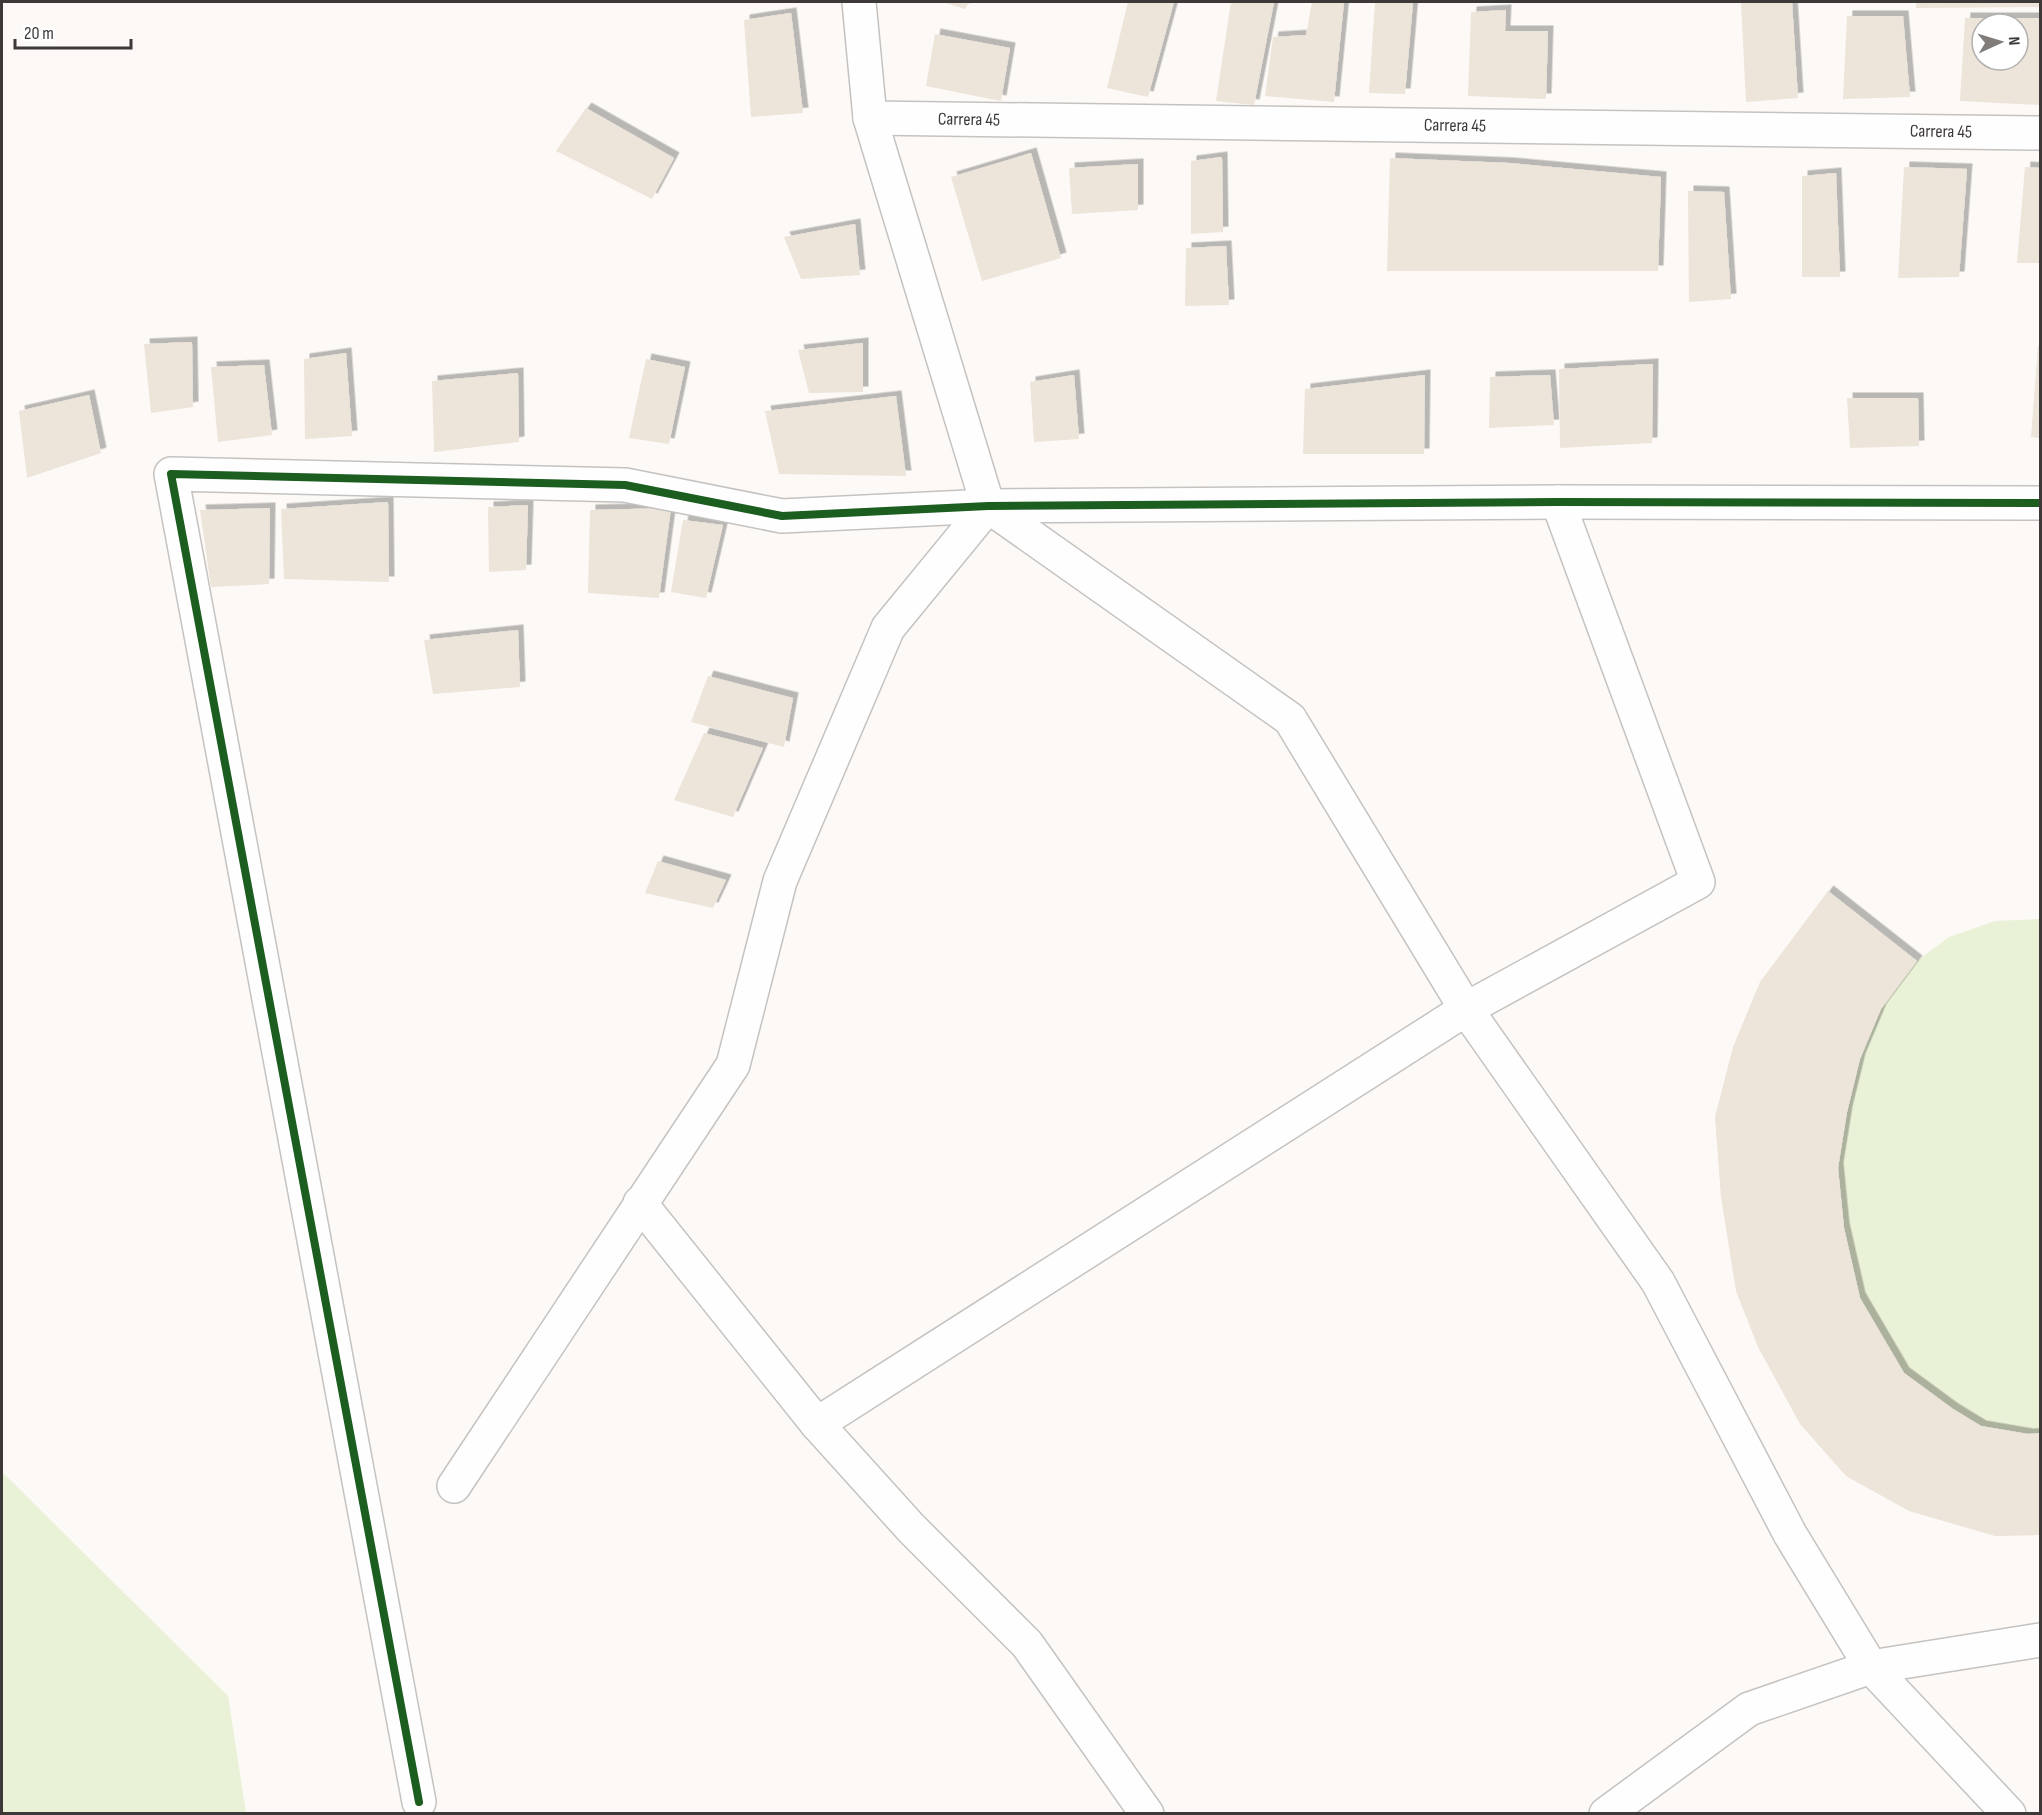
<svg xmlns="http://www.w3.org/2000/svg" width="2042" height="1815" viewBox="0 0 2042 1815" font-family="'Sofia Sans Condensed',sans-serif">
  <defs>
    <filter id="shadow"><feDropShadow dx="5.5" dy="-5.5" stdDeviation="0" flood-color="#0004"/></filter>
  </defs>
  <rect width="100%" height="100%" fill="#fcf9f6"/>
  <g fill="#e9f2d6">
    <path d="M2040 919V1433L2028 1434 1981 1426 1953 1409 1904 1373 1860 1298 1844 1228 1838 1168 1847 1112 1860 1059 1881 1009 1917 961 1949 937 1995 921Z"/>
    <path d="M2 1472 228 1696 246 1813H2Z"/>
  </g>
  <g fill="#ede4da" fill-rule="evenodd" filter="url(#shadow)">
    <path d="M942 2H969L965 9Z"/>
    <path d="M1128 2H1174L1148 97 1107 88Z"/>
    <path d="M1231 2H1274L1254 105 1216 101Z"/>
    <path d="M1312 2H1344L1334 102 1265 96 1273 37 1306 35Z"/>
    <path d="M1375 2H1413L1405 94 1369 93Z"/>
    <path d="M1741 2H1792L1798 98 1746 102Z"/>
    <path d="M1916 2H2040V7L1916 8Z"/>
    <path d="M1506 10 1505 31H1548L1546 99 1468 96 1471 12Z"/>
    <path d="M791 13 803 113 751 117 744 20Z"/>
    <path d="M1847 16H1903L1910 97 1843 99Z"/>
    <path d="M1965 18H2040V105L1960 101ZM1982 24H2018V60H1982Z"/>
    <path d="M935 34 1010 48 1001 101 926 86Z"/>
    <path d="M586 108 674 158 652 199 556 151Z"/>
    <path d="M1031 153 1061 258 982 281 951 177Z"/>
    <path d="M1222 157 1223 232 1191 234V161Z"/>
    <path d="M1390 158 1509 163 1661 177 1658 271H1387Z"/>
    <path d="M1138 164V210L1072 214 1069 168Z"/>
    <path d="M1904 167 1967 169 1959 277 1898 278Z"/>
    <path d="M2025 167 2040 168V263H2017Z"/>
    <path d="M1836 173 1840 277H1802V176Z"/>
    <path d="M1688 191 1724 192 1731 299 1689 302Z"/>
    <path d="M855 224 860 275 801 279 784 237Z"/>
    <path d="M1226 246 1229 305 1185 306 1186 248Z"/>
    <path d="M192 342 193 407 151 413 144 344Z"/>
    <path d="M863 343V392L809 393 798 350Z"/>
    <path d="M2038 346H2040V438L2031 437Z"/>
    <path d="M346 353 352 436 305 439 304 359Z"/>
    <path d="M646 359 685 367 669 444 629 438Z"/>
    <path d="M1653 364 1652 443 1560 448 1559 369Z"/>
    <path d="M264 365 272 435 218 442 211 367Z"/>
    <path d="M518 373 519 442 434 452 432 381Z"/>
    <path d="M1074 375 1079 439 1034 442 1030 382Z"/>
    <path d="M1425 375 1424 454H1303L1305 389Z"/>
    <path d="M1550 375 1554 425 1489 428 1490 377Z"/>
    <path d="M89 395 101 453 27 478 19 411Z"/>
    <path d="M896 396 906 476 779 474 765 411Z"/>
    <path d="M1847 398H1918L1919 446 1850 448Z"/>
    <path d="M388 502 389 582 284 579 281 509Z"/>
    <path d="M528 505 526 570 489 572 488 507Z"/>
    <path d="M270 508 269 584 211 587 200 510Z"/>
    <path d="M671 508 659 598 588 593 590 510Z"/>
    <path d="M683 520 723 525 706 598 671 592Z"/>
    <path d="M518 630 520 687 433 694 424 640Z"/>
    <path d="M708 676 793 698 784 747 691 722Z"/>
    <path d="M704 733 763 748 733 817 674 800Z"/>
    <path d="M658 861 726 880 713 908 645 893Z"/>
    <path d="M1828 891 1917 961 1881 1009 1860 1059 1847 1112 1838 1168 1844 1228 1860 1298 1904 1373 1953 1409 1981 1426 2028 1434 2040 1433V1535L1995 1536 1909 1511 1846 1476 1800 1424 1758 1347 1736 1291 1721 1197 1715 1117 1733 1047 1760 982Z"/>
  </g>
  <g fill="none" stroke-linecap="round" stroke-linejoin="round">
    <defs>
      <g id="minor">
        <path d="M859 2 870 118 988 506 1290 719 1466 1009 1658 1282 1790 1534 1871 1667 2009 1814"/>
        <path d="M870 118 2040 133"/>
        <path d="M640 1203 817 1424 911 1528 1027 1644 1147 1814"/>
        <path d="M817 1424 1466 1009 1698 882 1558 502"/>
        <path d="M454 1486 733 1065 780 881 888 628 988 506"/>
        <path d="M419 1802 171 474 625 485 782 516 988 506 1558 502 2040 503"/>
        <path d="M1606 1814 1749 1709 1871 1667 2040 1640"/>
      </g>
    </defs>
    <use href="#minor" stroke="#c5c3c1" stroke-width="36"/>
    <use href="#minor" stroke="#fffefe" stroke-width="33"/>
    <defs>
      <path id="cycleway" d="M419 1802 171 474 625 485 782 516 988 506 1558 502 2040 503"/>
    </defs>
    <use href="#cycleway" stroke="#fff" stroke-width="11"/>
    <use href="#cycleway" stroke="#1b5e20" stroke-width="8"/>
  </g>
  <g text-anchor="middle" stroke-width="4.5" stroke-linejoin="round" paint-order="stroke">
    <g font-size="18" fill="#3c3938" stroke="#fff">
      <text transform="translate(969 119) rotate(1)" y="6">Carrera 45</text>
      <text transform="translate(1455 125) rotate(1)" y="6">Carrera 45</text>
      <text transform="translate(1941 131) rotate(1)" y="6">Carrera 45</text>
    </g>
  </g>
  <rect width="2042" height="1815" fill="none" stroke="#3c3938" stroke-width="6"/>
  <g transform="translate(2000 42) rotate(86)"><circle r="28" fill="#ffffff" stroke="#b1b0af" stroke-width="1.5"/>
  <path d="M0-4.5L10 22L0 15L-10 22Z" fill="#7f7c7a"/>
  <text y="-9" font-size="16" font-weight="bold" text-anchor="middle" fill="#3c3938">N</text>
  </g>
  <path d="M15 39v9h116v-9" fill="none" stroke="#3c3938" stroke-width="3"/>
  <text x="24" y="39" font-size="18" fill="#3c3938" stroke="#ffffff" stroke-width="4.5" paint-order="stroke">20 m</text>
</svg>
